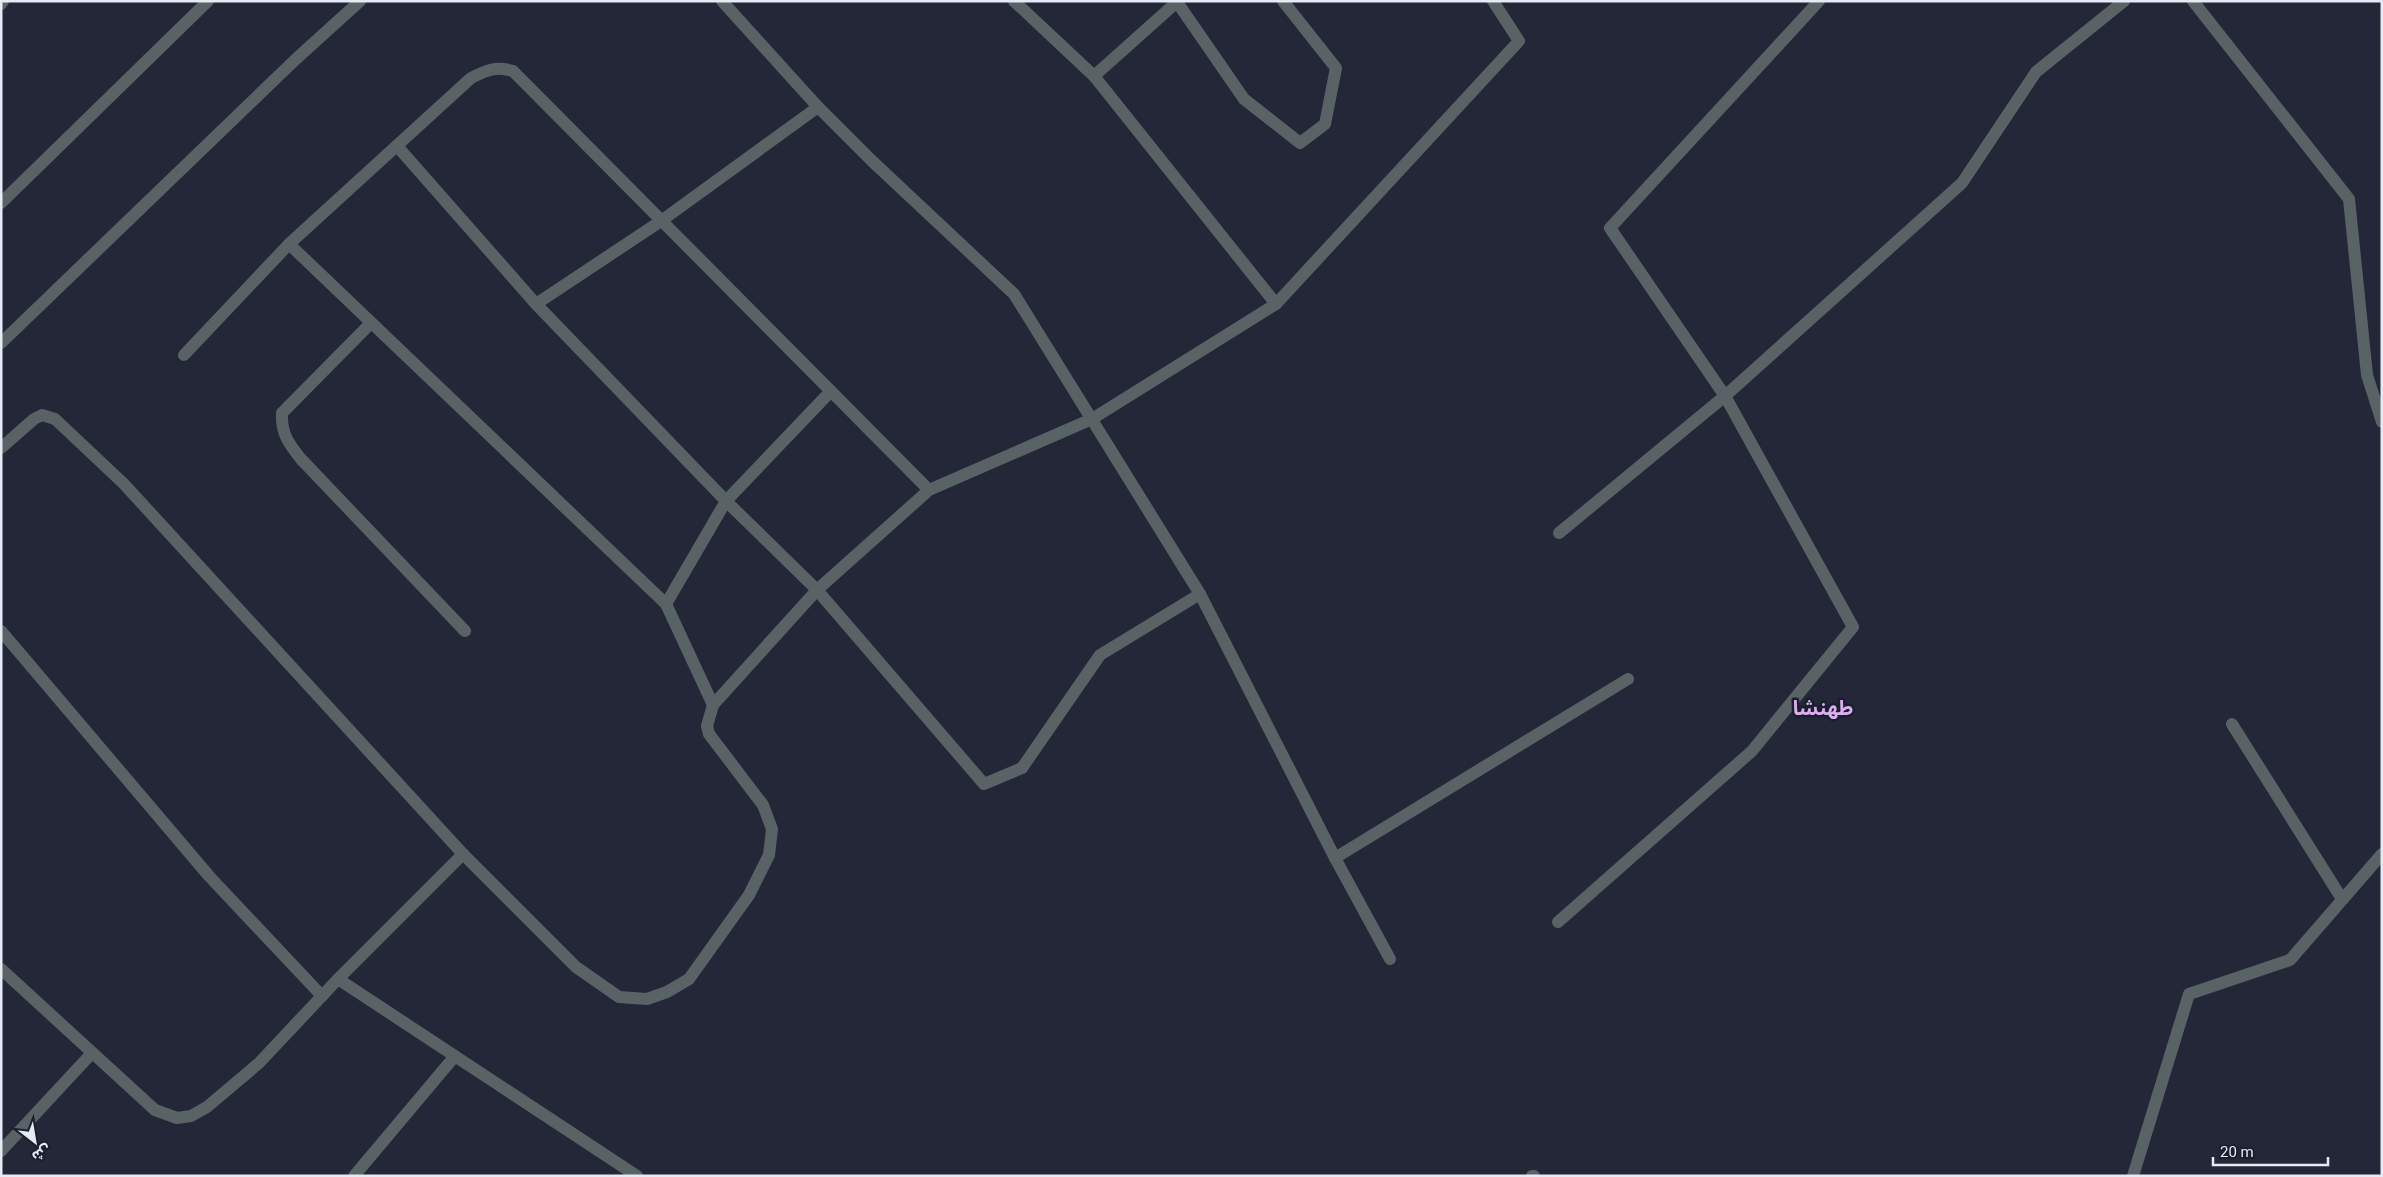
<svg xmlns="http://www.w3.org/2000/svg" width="2383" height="1177" viewBox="0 0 2383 1177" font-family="Roboto,'Noto Sans Arabic',sans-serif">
  <rect width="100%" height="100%" fill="#232737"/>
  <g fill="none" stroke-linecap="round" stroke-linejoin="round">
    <g stroke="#596366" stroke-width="12">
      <path d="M722 1 818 107 871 160 1014 294 1200 594 1335 858 1390 959"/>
      <path d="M1014 1 1094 76 1276 304"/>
      <path d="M2193 1 2349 199 2367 375 2382 422"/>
      <path d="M1177 2 1244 99 1300 143 1325 124 1336 68 1283 1"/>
      <path d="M1 4 3 1"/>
      <path d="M1094 76 1178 1"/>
      <path d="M397 146 536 304 726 501 817 590 984 784 1022 768 1100 655 1200 594"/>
      <path d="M1 203 208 1"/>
      <path d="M536 304 661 221 818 107"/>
      <path d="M371 323 282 413C281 434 289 444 301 459L465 631"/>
      <path d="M1 343 296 59 360 1"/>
      <path d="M184 355 289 244"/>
      <path d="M1 448 34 419 42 415 55 419 124 484 463 854 576 967 619 997 647 999 667 992 689 979 749 895 769 855 772 829 763 805 709 734 707 726 713 705 817 590 929 490 1092 419 1276 304 1519 41 1493 1"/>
      <path d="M1559 533 1725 396 1962 183 2036 72 2124 1"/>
      <path d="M666 604 726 501 831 391"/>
      <path d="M1 631 209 876 322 996"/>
      <path d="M713 705 666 604 289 244 471 78C487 70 496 66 513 71L929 490"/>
      <path d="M2232 724 2342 899"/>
      <path d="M1335 858 1628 679"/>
      <path d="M1558 922 1752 751 1853 627 1725 396 1610 228 1819 1"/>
      <path d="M1 969 155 1110 177 1118 191 1116 207 1107 259 1063 338 979 463 854"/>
      <path d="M338 979 637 1176"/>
      <path d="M1 1151 92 1053"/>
      <path d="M354 1176 455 1056"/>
      <path d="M1532 1176H1534"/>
      <path d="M2133 1176 2189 994 2290 960 2382 854"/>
    </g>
  </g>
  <g text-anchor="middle" stroke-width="5" stroke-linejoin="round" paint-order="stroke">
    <g font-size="20" font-weight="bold" fill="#dbafef" stroke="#1a1e2d">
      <text x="1823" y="715">طهنشا</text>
    </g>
  </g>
  <rect width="2383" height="1177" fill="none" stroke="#e6eaf5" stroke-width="5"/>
  <g transform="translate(35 1142) rotate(149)" stroke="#1a1e2d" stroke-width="4" paint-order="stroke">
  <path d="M0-4L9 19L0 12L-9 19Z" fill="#e6eaf5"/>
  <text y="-8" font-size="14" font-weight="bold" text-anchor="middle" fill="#e6eaf5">ش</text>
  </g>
  <path d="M2213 1157v8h115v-8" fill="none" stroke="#e6eaf5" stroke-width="2.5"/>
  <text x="2220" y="1157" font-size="15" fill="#e6eaf5" stroke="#1a1e2d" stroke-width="4" paint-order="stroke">20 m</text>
</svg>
